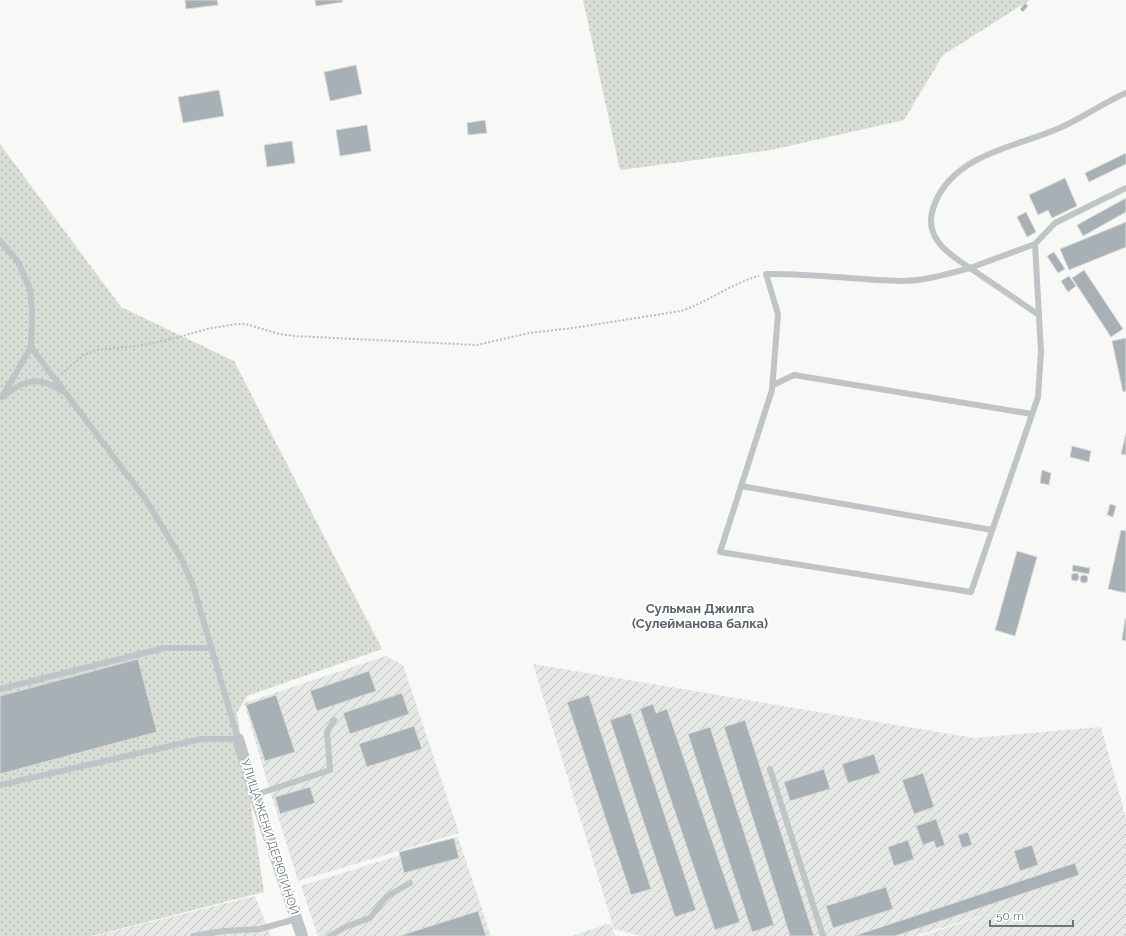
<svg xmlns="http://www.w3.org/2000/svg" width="1126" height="936" viewBox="0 0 1126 936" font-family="Raleway,sans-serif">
  <defs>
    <pattern id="industrial-furrows" width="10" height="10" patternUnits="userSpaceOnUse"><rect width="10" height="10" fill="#e6e8e6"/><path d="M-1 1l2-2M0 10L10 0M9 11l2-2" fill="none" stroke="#bec1c0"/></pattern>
    <pattern id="grass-dots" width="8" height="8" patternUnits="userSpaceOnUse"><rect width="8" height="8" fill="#d8ddd5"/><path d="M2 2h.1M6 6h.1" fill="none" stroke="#b3b8b2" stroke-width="1.8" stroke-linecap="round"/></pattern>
  </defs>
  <rect width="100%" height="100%" fill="#f8f8f6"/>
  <g fill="url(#industrial-furrows)">
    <path d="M386 656 403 665 459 833 298 881 270 791 244 703Z"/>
    <path d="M533 664 974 738 1101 727 1126 818V936H922L997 911 915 936H641L614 929Z"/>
    <path d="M458 837 491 936H318L301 886Z"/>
    <path d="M255 896 271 936H94Z"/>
    <path d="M611 923 615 936H572Z"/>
  </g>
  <g fill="url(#grass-dots)">
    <path d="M583 0H1030L943 55 904 120 771 150 620 170Z"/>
    <path d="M0 144 121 307 234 361 382 649 247 696 237 713 264 892 92 936H0Z"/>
  </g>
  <g fill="#a7b0b4" stroke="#dadad8">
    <path d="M185 0H217L218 5 186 9Z"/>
    <path d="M315 0H342L343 2 316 6Z"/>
    <path d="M1025 3 1028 6 1023 12 1020 9Z"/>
    <path d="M356 65 362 94 330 101 324 72Z"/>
    <path d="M219 90 224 116 183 123 178 97Z"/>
    <path d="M485 120 487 133 468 135 467 123Z"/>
    <path d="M367 125 371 151 340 156 336 130Z"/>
    <path d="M292 141 295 163 267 167 264 145Z"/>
    <path d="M1126 153V164L1089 182 1085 173Z"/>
    <path d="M1065 178 1077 206 1052 218 1048 210 1038 215 1029 195Z"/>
    <path d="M1126 198V212L1083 236 1077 225Z"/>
    <path d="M1026 212 1036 232 1027 237 1017 217Z"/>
    <path d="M1126 222V247L1069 270 1060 249Z"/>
    <path d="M1054 252 1065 269 1058 273 1047 256Z"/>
    <path d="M1084 270 1123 329 1111 337 1072 278Z"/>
    <path d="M1069 276 1076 286 1068 292 1061 281Z"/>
    <path d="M1126 338V391L1123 392 1112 341Z"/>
    <path d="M1126 433V455L1121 454Z"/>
    <path d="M1072 446 1091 451 1089 462 1070 457Z"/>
    <path d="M1042 470 1051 473 1049 485 1040 483Z"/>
    <path d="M1110 504 1116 506 1113 517 1107 515Z"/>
    <path d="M1121 530 1126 531V593L1108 589Z"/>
    <path d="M1017 551 1037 557 1015 636 995 630Z"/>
    <path d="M1073 565 1090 568 1089 574 1072 571Z"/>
    <circle cx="1075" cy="577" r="4"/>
    <circle cx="1084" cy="579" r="4"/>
    <path d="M1125 619H1126V641L1122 640Z"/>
    <path d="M138 659 157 732 0 774V696Z"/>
    <path d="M369 671 376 691 317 711 310 691Z"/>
    <path d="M402 693 409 714 350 734 343 713Z"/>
    <path d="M276 695 295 752 265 761 246 705Z"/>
    <path d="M589 695 651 889 631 895 567 702Z"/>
    <path d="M653 704 656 713 667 709 740 922 715 930 640 709Z"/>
    <path d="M631 713 696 910 675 917 610 720Z"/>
    <path d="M745 720 814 936H790L724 727Z"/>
    <path d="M414 726 422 749 367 767 359 744Z"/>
    <path d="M710 727 774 925 752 932 688 734Z"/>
    <path d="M874 754 880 773 848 783 842 764Z"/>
    <path d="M824 769 830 789 790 801 784 782Z"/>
    <path d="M923 773 934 807 914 814 902 780Z"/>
    <path d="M310 787 315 803 280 814 275 797Z"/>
    <path d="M936 819 945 845 936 848 934 841 923 845 916 826Z"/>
    <path d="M968 832 972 845 962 848 958 835Z"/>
    <path d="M454 838 459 858 404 873 399 852Z"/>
    <path d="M908 840 914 859 894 866 888 847Z"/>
    <path d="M1032 845 1038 865 1020 871 1014 851Z"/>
    <path d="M1075 863 1079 875 895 936H854Z"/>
    <path d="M886 887 893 909 833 928 826 906Z"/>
    <path d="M478 911 486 936H399Z"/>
  </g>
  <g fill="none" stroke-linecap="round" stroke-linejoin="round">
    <path stroke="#babdbf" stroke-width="2" stroke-dasharray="2 2" stroke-linecap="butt" d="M61 374 84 355 95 350 137 346 172 339 207 329 236 324H246L279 334 294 336 477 345 529 333 573 328 681 311C708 302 732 283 759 276"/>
    <g stroke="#bfc4c7" stroke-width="6">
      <path d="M0 241 17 260 30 289 32 311 31 347 146 500 181 558 193 585 238 739H201L0 785"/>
      <path d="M1035 244 1041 352 1038 397 971 592 720 552 772 390 778 314 766 274C811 273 856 280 901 281 924 281 948 274 970 268 946 252 921 236 935 203 956 152 1020 147 1064 126 1085 116 1105 102 1126 93"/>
      <path d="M970 268 1035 244 1055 223 1126 188"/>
      <path d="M970 268 1039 315"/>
      <path d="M773 385 794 375 1032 414"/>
      <path d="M3 395 31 347"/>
      <path d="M2 397C25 380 36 375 62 391"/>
      <path d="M741 486 992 530"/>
      <path d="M0 689 164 648H211"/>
      <path d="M770 769 823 936"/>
      <path d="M255 795 330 770 327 732 334 720"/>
      <path d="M193 936 224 931 260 929 296 919"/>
      <path d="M330 936 345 927 370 918 386 897 410 883"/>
    </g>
    <path stroke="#bfc4c7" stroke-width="12" d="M238 739 255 795 302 936"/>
  </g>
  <g text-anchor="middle" stroke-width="4" stroke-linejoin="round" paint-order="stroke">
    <g font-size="12" fill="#65767e" stroke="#fff">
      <text transform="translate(270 837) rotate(72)" y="4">УЛИЦА ЖЕНИ ДЕРЮГИНОЙ</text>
    </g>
    <g font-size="13" font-weight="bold" fill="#57636a" stroke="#fff">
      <text x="700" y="613">Сульман Джилга<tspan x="700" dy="15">(Сулейманова балка)</tspan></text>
    </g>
  </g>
  <path d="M990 920v6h83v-6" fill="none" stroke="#65767e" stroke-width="2"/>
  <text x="996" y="920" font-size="12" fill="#65767e" stroke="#ffffff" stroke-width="3" paint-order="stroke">50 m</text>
</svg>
